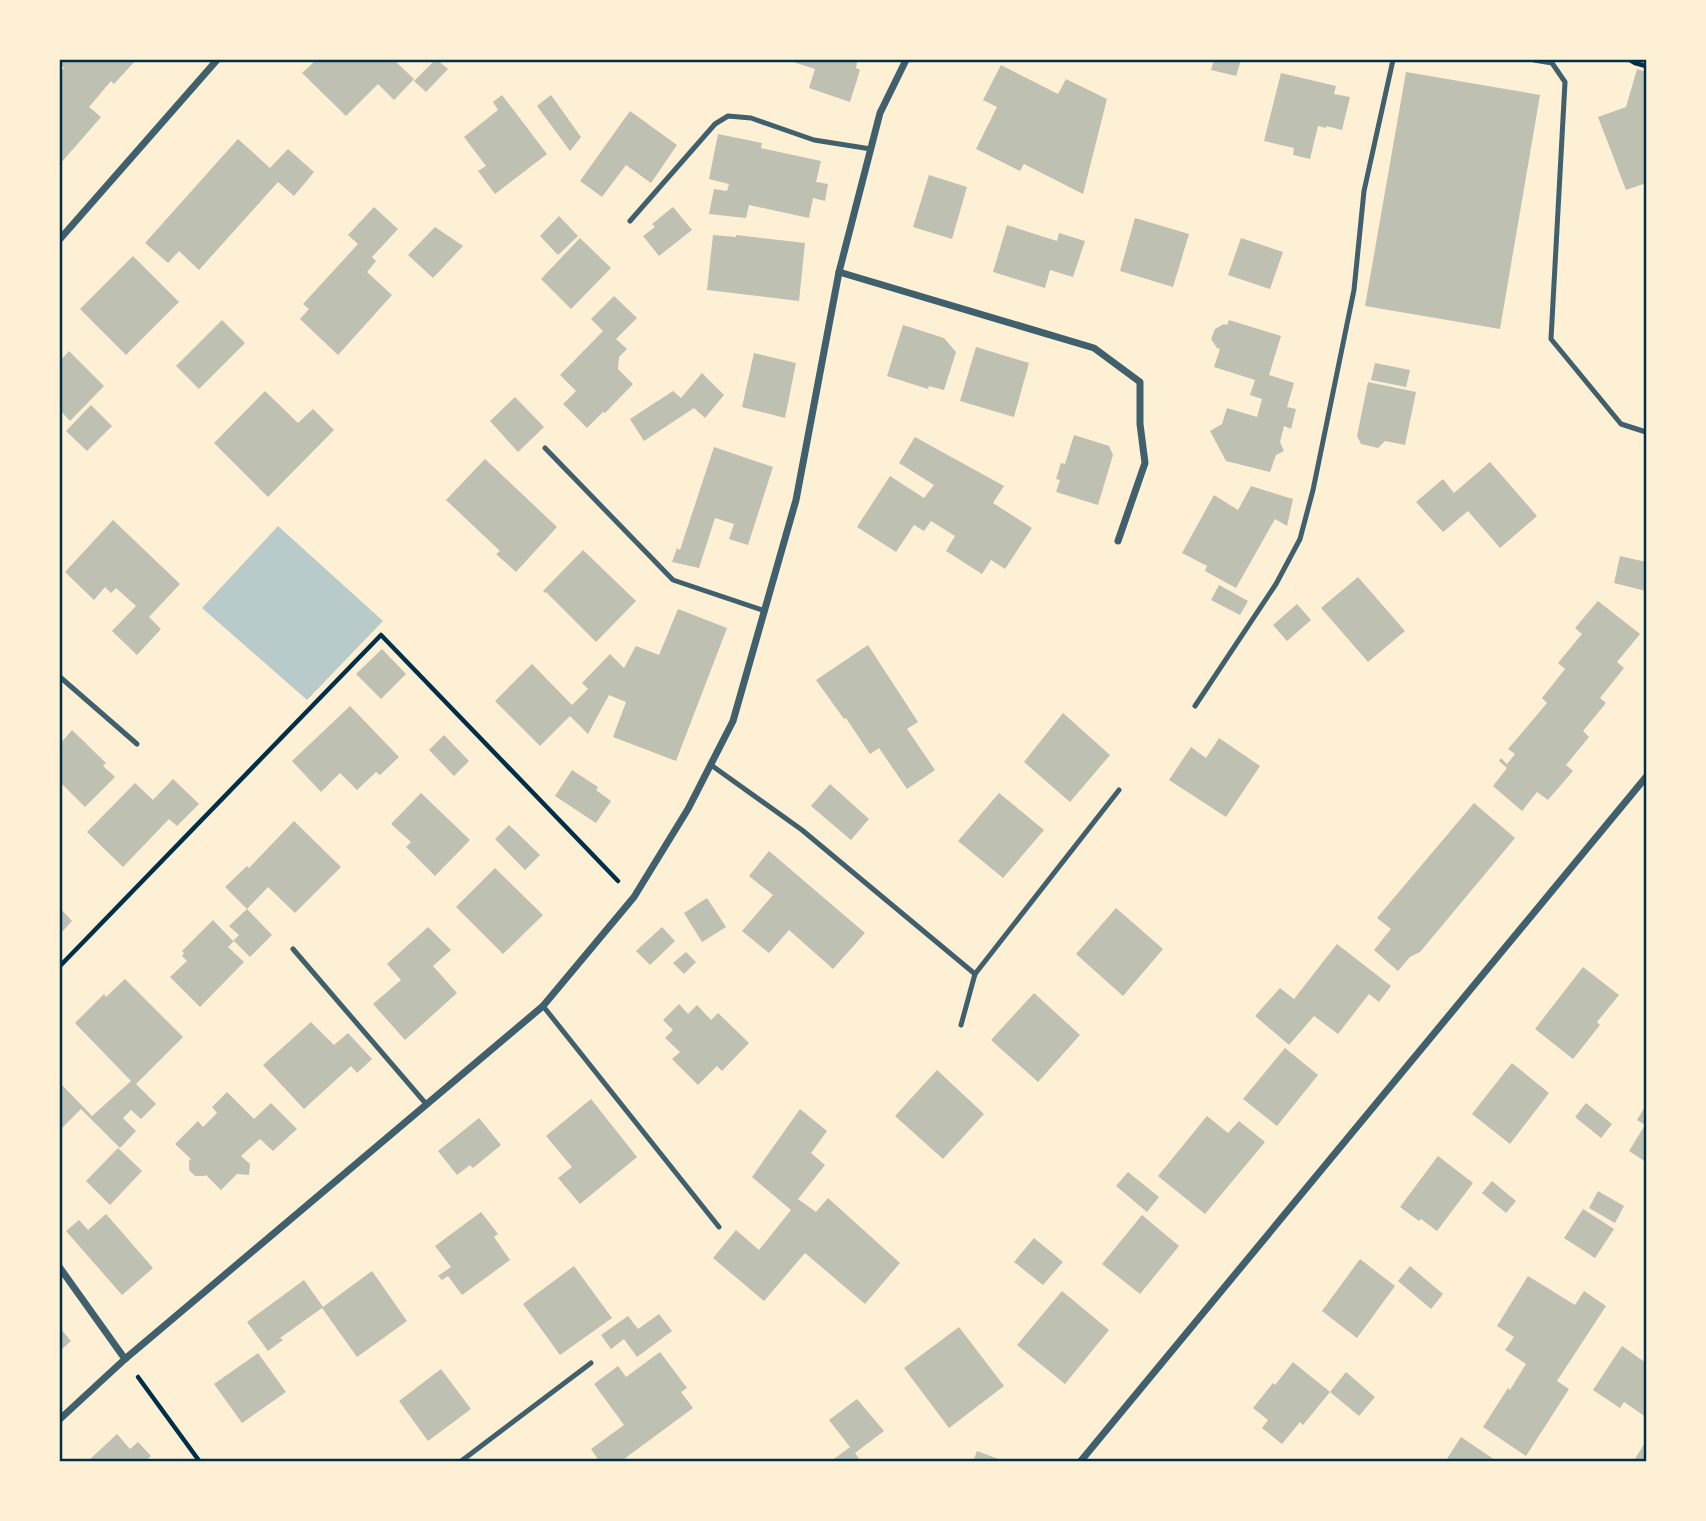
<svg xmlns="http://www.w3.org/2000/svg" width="1706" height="1521" viewBox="0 0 1706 1521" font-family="'Archivo Narrow',sans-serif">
  <rect width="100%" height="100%" fill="#fdf0d5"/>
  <path fill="#b9caca" d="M278 526 383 621 307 700 202 608Z"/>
  <g fill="#bec0b2">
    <path d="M60 60H136L114 84 111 81 89 107 101 117 60 164V73L64 68 60 63Z"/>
    <path d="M316 60H394L414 79 394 100 378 84 346 116 302 73Z"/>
    <path d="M435 60H437L448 69 426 92 414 81Z"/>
    <path d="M787 60H855L857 63 856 68 860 70 850 102 809 88 815 69Z"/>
    <path d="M1214 60H1241L1236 76 1211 70Z"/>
    <path d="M1001 65 1058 94 1066 79 1107 99 1083 194 1024 164 1020 171 976 149 997 107 983 100Z"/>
    <path d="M1637 69 1646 72V183L1626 190 1598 117 1626 107Z"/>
    <path d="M1406 72 1540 95 1500 329 1365 306Z"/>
    <path d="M1281 73 1336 86 1334 94 1350 97 1342 130 1326 126V128L1318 126 1310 159 1293 155 1294 148 1264 141Z"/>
    <path d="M502 95 547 154 495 194 478 171 486 166 464 137 498 110 493 102Z"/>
    <path d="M551 95 581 137 570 151 537 106Z"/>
    <path d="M630 111 677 145 651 183 626 165 602 197 580 181Z"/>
    <path d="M718 134 762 143 761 148 821 161 816 182 828 184 825 201 813 198 809 218 749 205 746 218 709 214 714 189 727 191 729 184 709 179Z"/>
    <path d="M238 139 270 168 288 149 314 172 294 196 278 182 199 270 179 251 168 263 145 243Z"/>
    <path d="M929 175 967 187 952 239 913 227Z"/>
    <path d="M374 207 398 229 372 257 376 261 367 272 392 295 338 355 300 319 309 309 303 304 358 244 348 235Z"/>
    <path d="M673 207 692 230 659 256 643 236 655 227 652 224Z"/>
    <path d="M559 216 578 236 558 255 540 236Z"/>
    <path d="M1135 218 1189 234 1173 287 1120 271Z"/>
    <path d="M1007 225 1057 241 1059 233 1085 241 1073 277 1050 270 1045 288 993 272Z"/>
    <path d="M435 227 463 246 433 278 408 255Z"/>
    <path d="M713 235 736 237V235L805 243 799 301 707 290Z"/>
    <path d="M580 238 611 268 571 309 541 279Z"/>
    <path d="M1241 238 1283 252 1270 289 1228 275Z"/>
    <path d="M133 256 179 302 126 355 80 309Z"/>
    <path d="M614 296 637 318 616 339 627 349 619 357 618 369 633 384 605 413 603 412 587 428 563 404 576 391 560 375 603 331 591 319Z"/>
    <path d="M222 320 245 343 199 389 176 366Z"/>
    <path d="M1229 320 1281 336 1269 375 1294 383 1287 407 1296 409 1291 429 1284 426 1280 442 1284 451 1276 455 1270 472 1226 461 1210 431 1222 424 1227 408 1257 417 1262 399 1250 395 1255 380 1214 367 1220 349 1217 348 1211 339 1215 329 1224 324 1227 325Z"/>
    <path d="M903 325 944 338 956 352 944 390 929 386 928 389 887 376Z"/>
    <path d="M976 347 1029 363 1014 417 960 401Z"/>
    <path d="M69 351 104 386 70 421 60 410V361Z"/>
    <path d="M754 353 796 363 785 418 742 407Z"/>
    <path d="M1375 363 1410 370 1406 387 1371 380Z"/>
    <path d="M702 373 724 395 705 418 694 408 644 441 630 419 673 391 681 398Z"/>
    <path d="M1368 382 1416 392 1405 445 1385 441 1378 448 1361 444 1357 436Z"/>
    <path d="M265 391 298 423 313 409 334 430 268 497 214 443Z"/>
    <path d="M515 397 544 427 518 452 490 421Z"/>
    <path d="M91 405 112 426 87 451 66 431Z"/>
    <path d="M1074 435 1109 446 1113 455 1098 505 1056 492 1060 480 1056 479 1061 463 1065 464Z"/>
    <path d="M915 437 1004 486 993 503 1032 528 1005 569 991 560 982 574 946 551 955 536 931 521 924 531 914 525 896 552 857 527 890 476 924 498 934 485 899 463Z"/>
    <path d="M714 447 773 467 748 545 729 539 734 524 715 518 699 568 672 562 677 548 680 550Z"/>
    <path d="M485 459 557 527 516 572 496 554 500 551 446 500Z"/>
    <path d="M1490 462 1537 516 1500 548 1468 511 1443 532 1416 502 1443 479 1454 493Z"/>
    <path d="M1251 486 1293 499 1287 526 1275 519 1236 588 1205 571 1207 566 1182 553 1214 495 1238 510Z"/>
    <path d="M113 520 180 584 149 617 161 629 137 655 112 631 136 606 116 588 111 593 105 587 94 600 65 572Z"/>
    <path d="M583 550 636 601 596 642 546 592 545 593 543 591Z"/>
    <path d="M1620 556 1646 562V591L1614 583Z"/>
    <path d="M1358 577 1405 631 1368 662 1321 608Z"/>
    <path d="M1219 585 1248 601 1240 615 1211 600Z"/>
    <path d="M1598 601 1640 634 1617 662 1624 668 1600 698 1606 703 1583 731 1589 737 1566 765 1573 771 1548 800 1537 792 1522 811 1493 786 1507 768 1499 761 1501 758 1507 764 1515 754 1508 749 1547 703 1542 698 1565 669 1558 663 1582 634 1575 628Z"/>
    <path d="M1297 604 1311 620 1287 641 1273 625Z"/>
    <path d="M678 609 727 628 676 761 613 737 626 702 609 695 588 734 570 716 540 746 495 701 532 664 572 705 588 689 582 683 610 654 624 668 636 646 659 655Z"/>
    <path d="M868 645 918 722 907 729 935 770 907 789 879 748 870 754 846 718 844 719 816 680Z"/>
    <path d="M382 649 406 674 381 699 356 674Z"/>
    <path d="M350 706 399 757 380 775 376 772 357 790 340 773 321 792 292 761Z"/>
    <path d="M1063 713 1110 755 1070 802 1024 762Z"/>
    <path d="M72 730 106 763 103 766 115 777 85 807 60 782V744Z"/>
    <path d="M444 735 469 761 454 776 429 750Z"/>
    <path d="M1219 738 1260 766 1226 817 1169 780 1191 747 1206 758Z"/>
    <path d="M572 770 598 787 596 790 611 801 596 823 555 796Z"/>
    <path d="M173 779 199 804 177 826 169 819 123 867 87 832 135 783 153 800Z"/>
    <path d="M830 784 869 819 851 840 811 806Z"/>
    <path d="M421 793 470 840 435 876 406 847 411 842 391 824Z"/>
    <path d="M999 793 1044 830 1003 878 958 841Z"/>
    <path d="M1474 803 1515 838 1420 952 1410 957 1398 971 1374 950 1391 929 1377 918Z"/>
    <path d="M294 821 341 867 295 913 268 887 247 909 225 887 247 866 249 868Z"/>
    <path d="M509 825 540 855 525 870 495 839Z"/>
    <path d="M769 851 865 933 833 969 789 930 769 953 742 931 773 895 749 876Z"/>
    <path d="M495 868 543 915 503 954 456 907Z"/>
    <path d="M707 898 726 927 702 942 684 913Z"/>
    <path d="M60 908 72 921 60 934Z"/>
    <path d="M1116 908 1163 949 1123 996 1076 954Z"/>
    <path d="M247 909 272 935 250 957 234 941 228 947 244 962 200 1007 170 977 187 961 182 956 184 953 182 951 213 920 233 941 239 935 229 926Z"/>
    <path d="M428 927 451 950 433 966 457 993 405 1040 373 1004 401 980 387 964Z"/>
    <path d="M662 927 675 941 650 965 636 951Z"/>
    <path d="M1337 944 1391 986 1379 1002 1369 994 1338 1034 1314 1016 1289 1045 1255 1016 1280 988 1294 999Z"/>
    <path d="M686 952 696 962 684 974 673 963Z"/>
    <path d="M1583 967 1619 995 1597 1022 1600 1025 1573 1059 1535 1029Z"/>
    <path d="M125 979 183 1037 136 1084 156 1104 141 1119 131 1110 123 1118 136 1131 120 1148 81 1109 60 1130V1083L92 1116 131 1081 75 1023 104 994 106 997Z"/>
    <path d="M1034 993 1080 1035 1038 1082 991 1040Z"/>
    <path d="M679 1004 688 1014 697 1005 711 1020 718 1013 749 1043 722 1071 717 1066 698 1085 672 1059 680 1052 665 1038 673 1030 663 1020Z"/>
    <path d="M311 1022 334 1045 348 1033 372 1059 357 1073 351 1066 304 1109 263 1065Z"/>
    <path d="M1285 1048 1318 1075 1277 1126 1243 1099Z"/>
    <path d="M1512 1063 1549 1093 1510 1144 1472 1114Z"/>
    <path d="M937 1070 984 1114 943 1159 895 1116Z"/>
    <path d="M227 1092 254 1119 271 1103 297 1129 273 1151 260 1139 241 1156 250 1164 249 1175 237 1174 221 1190 206 1175 204 1176H195L189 1170V1161L191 1159 175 1144 198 1121 203 1127 217 1113 212 1107Z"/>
    <path d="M591 1099 637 1157 580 1204 558 1178 572 1167 546 1136Z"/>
    <path d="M1586 1103 1612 1124 1601 1138 1575 1117Z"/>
    <path d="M1646 1105V1162L1629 1151 1645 1125 1637 1120Z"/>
    <path d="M800 1109 827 1131 811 1153 825 1165 798 1199 816 1212 828 1198 900 1263 865 1304 805 1253 764 1301 713 1258 736 1230 759 1250 791 1210 752 1177Z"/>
    <path d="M1207 1116 1228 1133 1239 1121 1265 1142 1205 1214 1158 1176Z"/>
    <path d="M479 1118 501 1145 473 1168 470 1165 457 1175 438 1151Z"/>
    <path d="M118 1148 142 1171 110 1205 86 1181Z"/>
    <path d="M1438 1156 1473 1183 1437 1231 1421 1219 1419 1221 1400 1207Z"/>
    <path d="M1128 1172 1159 1197 1147 1212 1116 1186Z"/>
    <path d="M1492 1181 1516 1201 1506 1213 1482 1193Z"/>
    <path d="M1598 1191 1624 1206 1615 1223 1589 1208Z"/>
    <path d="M1583 1209 1614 1229 1595 1258 1564 1238Z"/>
    <path d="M481 1212 498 1234 494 1237 510 1260 462 1295 448 1276 442 1280 438 1276 451 1267 435 1246Z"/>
    <path d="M106 1214 153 1268 122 1295 66 1231 79 1220 88 1230Z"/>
    <path d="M1142 1215 1179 1246 1140 1294 1102 1264Z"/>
    <path d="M1034 1238 1063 1262 1043 1285 1014 1262Z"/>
    <path d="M1360 1259 1395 1286 1357 1338 1322 1311Z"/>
    <path d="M574 1266 612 1318 560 1355 523 1304Z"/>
    <path d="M1410 1266 1443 1294 1431 1309 1398 1281Z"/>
    <path d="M372 1271 407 1321 357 1357 322 1308 280 1338 283 1340 268 1351 247 1322 304 1280 323 1307Z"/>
    <path d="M1528 1276 1575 1305 1584 1291 1606 1306 1557 1381 1569 1389 1526 1456 1483 1427 1508 1388 1510 1390 1526 1364 1505 1350 1514 1337 1497 1326Z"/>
    <path d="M1062 1291 1109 1330 1065 1384 1017 1345Z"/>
    <path d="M659 1314 672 1331 637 1357 624 1339 611 1349 601 1335 628 1316 638 1329Z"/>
    <path d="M959 1327 1004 1386 949 1428 904 1368Z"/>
    <path d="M60 1328 71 1341 60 1351Z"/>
    <path d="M1622 1346 1646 1363V1417L1624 1402 1620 1408 1593 1390Z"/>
    <path d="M660 1352 687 1388 681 1392 693 1408 620 1462H600L591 1449 624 1425 594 1384 618 1366 626 1377Z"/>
    <path d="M258 1353 286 1392 242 1423 214 1384Z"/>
    <path d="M1293 1362 1330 1392 1346 1372 1375 1397 1359 1416 1330 1392 1303 1425 1300 1422 1282 1444 1262 1428 1268 1420 1253 1408 1273 1383 1275 1385Z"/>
    <path d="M441 1369 471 1409 428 1441 399 1401Z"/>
    <path d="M857 1399 884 1431 855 1453 861 1462H830L850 1447 829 1420Z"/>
    <path d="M117 1434 130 1449 138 1442 151 1456 144 1462H87Z"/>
    <path d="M1461 1437 1498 1462H1445Z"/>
    <path d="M1646 1441V1462H1633Z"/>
    <path d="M977 1451 1004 1461V1462H973Z"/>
  </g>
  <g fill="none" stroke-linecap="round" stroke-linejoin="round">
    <g stroke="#003049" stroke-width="4.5">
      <path d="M1630 60 1635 63 1646 66"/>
      <path d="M60 966 381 635 618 881"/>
      <path d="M138 1377 200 1462"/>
    </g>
    <g stroke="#3f606c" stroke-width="5">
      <path d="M1534 60 1552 63 1565 82 1551 339 1621 424 1646 432"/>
      <path d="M630 221 715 124 728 116 751 118 814 140 871 149"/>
      <path d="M545 448 673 580 765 611"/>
      <path d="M60 677 137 744"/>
      <path d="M1195 706 1276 584 1300 539 1313 490 1354 290 1364 191 1393 60"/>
      <path d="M711 765 802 830 975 974 1119 790"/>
      <path d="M293 949 427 1105"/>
      <path d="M543 1006 719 1227"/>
      <path d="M961 1025 975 974"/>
      <path d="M460 1462 591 1363"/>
    </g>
    <g stroke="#3f606c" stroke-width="7">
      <path d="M60 239 217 60"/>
      <path d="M839 272 1094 348 1140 382V424L1145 463 1118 541"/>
      <path d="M60 1268 125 1359"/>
      <path d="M60 1419 125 1359 543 1006 634 897 688 809 733 721 796 500 839 272 880 113 906 60"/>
      <path d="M1080 1462 1646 777"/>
    </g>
  </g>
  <rect width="1706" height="1521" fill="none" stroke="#fdf0d5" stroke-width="122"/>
  <rect x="61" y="61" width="1584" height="1399" fill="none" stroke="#003049" stroke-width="2.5"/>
</svg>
